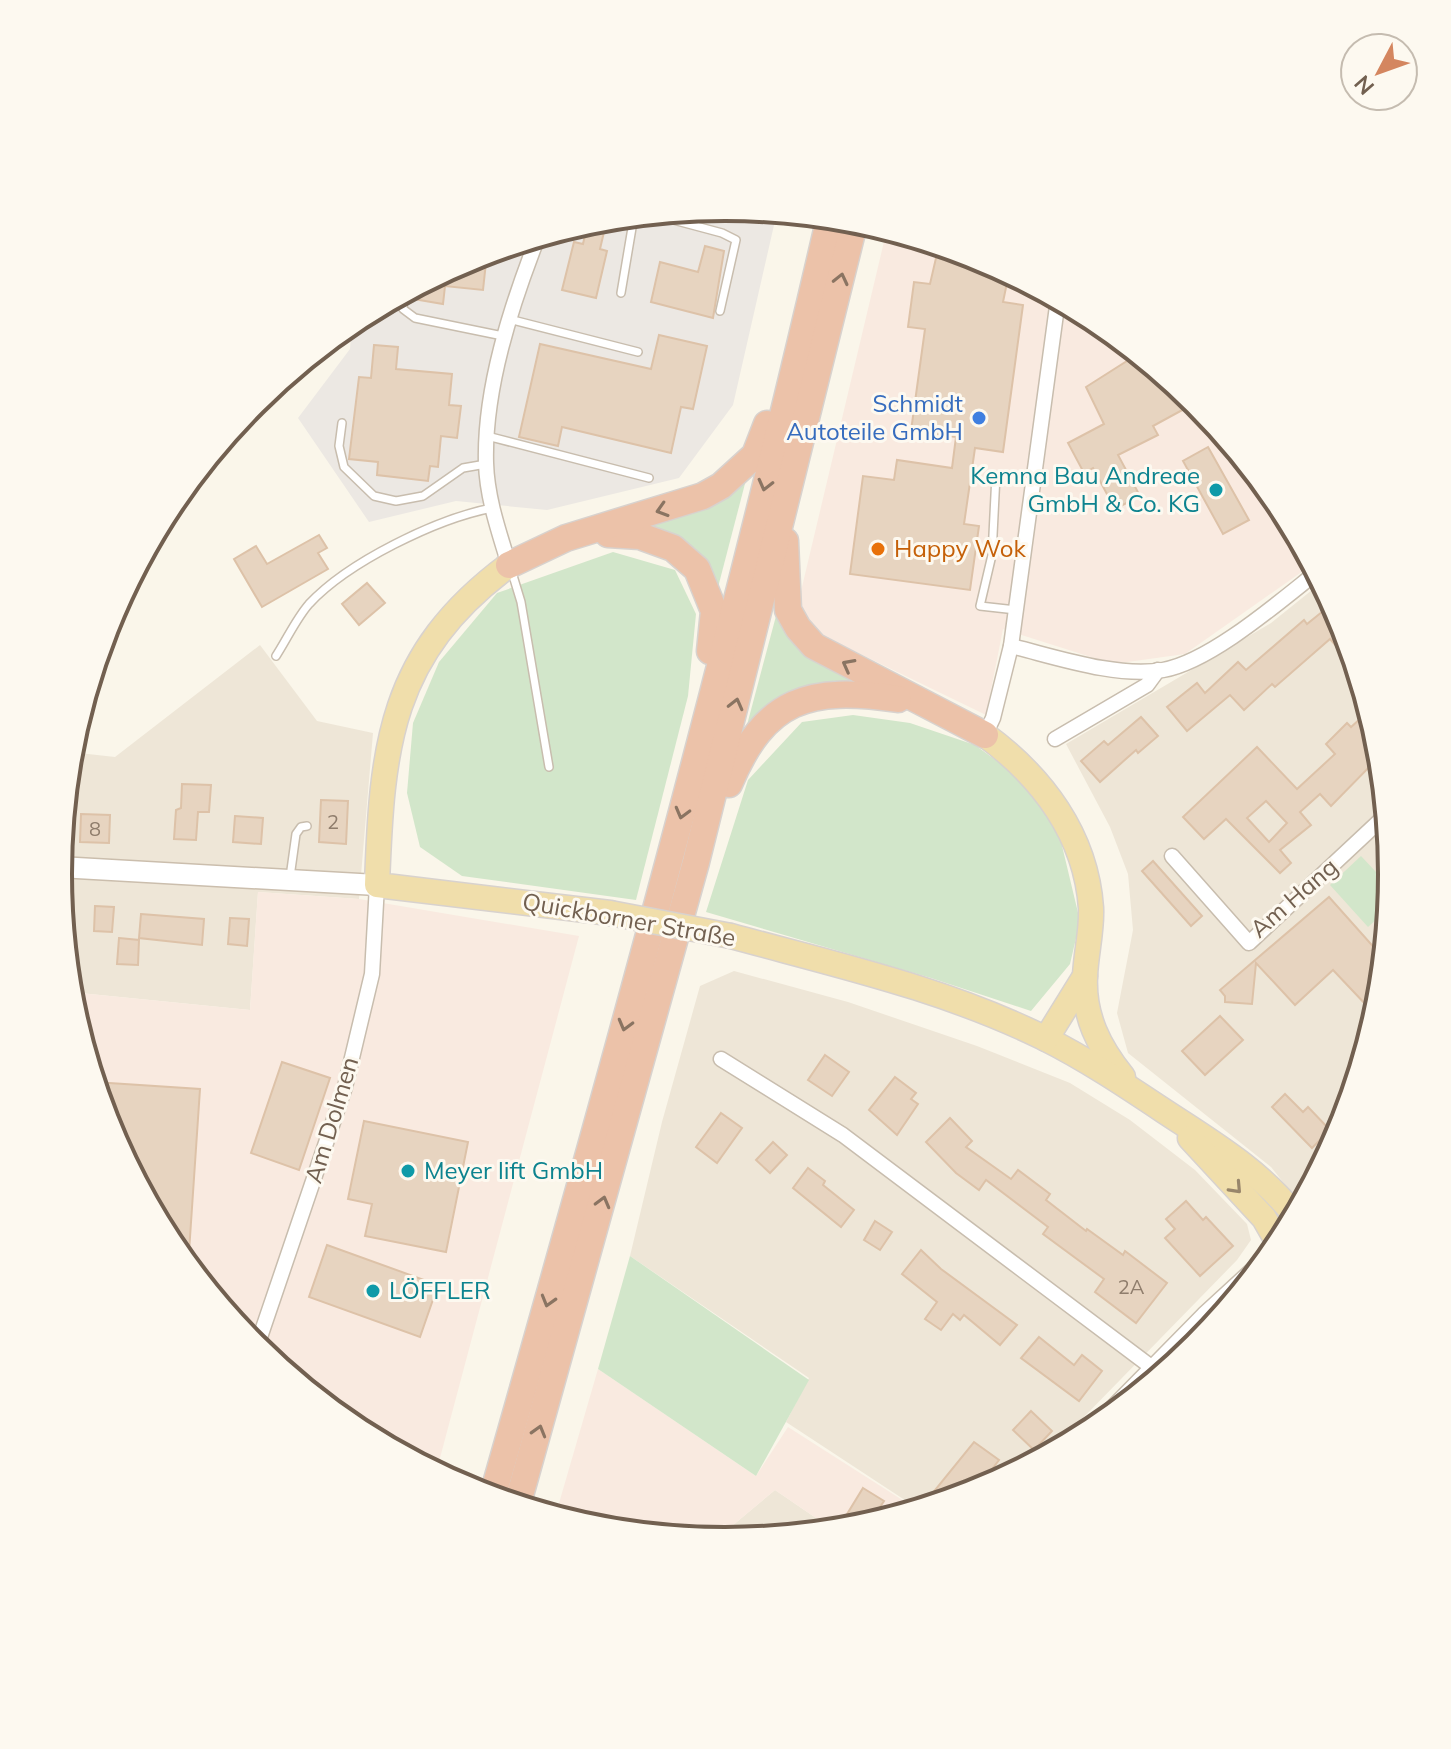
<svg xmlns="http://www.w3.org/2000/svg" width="1451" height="1749" viewBox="0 0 1451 1749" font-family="Mulish,sans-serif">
  <rect width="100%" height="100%" fill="#faf6ea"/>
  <g fill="#eee6d7">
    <path d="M1322 582 1342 619 1380 745 1393 875 1380 1005 1342 1130 1302 1206 1271 1167 1128 1053 1117 1013 1133 930 1128 874 1110 827 1066 744 1271 623Z"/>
    <path d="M260 645 317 721 373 733 359 899 258 892 250 1010 70 992 58 874 70 752 115 757Z"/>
    <path d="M734 971 848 1002 977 1046 1070 1083 1130 1120 1195 1170 1247 1224 1251 1240 1237 1260 1044 1458 981 1491 920 1510 786 1422 809 1378 630 1256 662 1122 700 986Z"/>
    <path d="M775 1490 835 1531 714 1541Z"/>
  </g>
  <g fill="#f9eae0">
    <path d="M887 229 981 258 1097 320 1198 403 1281 504 1313 564 1185 654 1113 664 1003 629 986 715 819 634 797 608Z"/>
    <path d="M258 892 359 899 579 936 436 1473 354 1429 253 1346 170 1245 109 1130 71 1004 70 992 250 1010Z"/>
    <path d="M598 1369 756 1476 788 1427 918 1510 869 1525 884 1501 863 1488 841 1523 851 1530 835 1531 775 1490 714 1541 595 1529 555 1517Z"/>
  </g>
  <path fill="#ece8e3" d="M726 207 777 212 733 405 679 478 547 510 456 501 369 522 298 418 350 349 352 322 470 258 596 220Z"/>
  <g fill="#d2e6ca">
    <path d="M747 476 716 595 642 524Z"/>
    <path d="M613 552 675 570 696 614 688 696 636 900 462 876 420 847 407 793 413 723 439 662 497 593Z"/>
    <path d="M776 616 796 647 806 655 857 684 749 727 747 725Z"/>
    <path d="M853 715 910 723 975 745 1012 772 1058 829 1080 921 1070 964 1031 1011 931 978 706 912 748 780 802 722Z"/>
    <path d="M1361 856 1392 889 1390 907 1368 927 1330 885Z"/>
    <path d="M630 1256 809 1380 756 1476 598 1369Z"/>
  </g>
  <g fill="#e7d4c0" stroke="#ddc2a8" stroke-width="2" fill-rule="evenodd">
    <path d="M607 219 600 249 607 251 596 298 562 290 574 242 583 244 588 222Z"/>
    <path d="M939 245 981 258 1009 273 1003 302 1023 305 1003 452 975 448 964 524 979 526 970 590 850 574 863 476 894 480 897 460 952 468 956 437 911 431 925 329 908 327 914 282 930 284Z"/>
    <path d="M705 246 724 251 713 318 651 302 660 262 698 272Z"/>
    <path d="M487 253 483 290 445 286 443 304 413 299 414 288 470 258Z"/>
    <path d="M659 335 707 346 693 409 681 407 671 453 562 427 558 446 519 437 540 344 651 369Z"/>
    <path d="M374 345 398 347 396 369 452 374 449 405 461 406 457 438 441 436 438 467 430 466 428 481 377 475 378 462 349 459 359 377 371 378Z"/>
    <path d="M1138 354 1171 380 1186 408 1153 426 1158 435 1118 455 1140 496 1115 509 1093 468 1084 473 1068 443 1104 424 1086 387Z"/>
    <path d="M1208 447 1249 520 1223 534 1183 461Z"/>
    <path d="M319 535 327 548 318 553 328 569 262 607 234 559 256 546 267 564Z"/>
    <path d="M367 583 385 603 359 625 342 604Z"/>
    <path d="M1333 603 1348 639 1338 648 1330 639 1275 687 1272 684 1244 710 1230 695 1187 731 1167 707 1197 683 1205 693 1238 662 1246 670 1304 620 1307 624Z"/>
    <path d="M1370 710 1379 740 1371 747 1380 756 1331 806 1320 794 1300 812 1311 825 1280 850 1291 863 1280 873 1226 819 1204 839 1183 817 1257 747 1297 789 1335 754 1326 744 1347 723 1351 727ZM1266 801 1287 823 1269 842 1247 818Z"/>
    <path d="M1141 717 1158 736 1138 753 1136 750 1100 782 1081 761 1104 741 1108 745Z"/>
    <path d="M182 784 211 785 209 812H198L196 840 174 839 176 810 181 808Z"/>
    <path d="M321 800 348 801 346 844 319 842Z"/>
    <path d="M81 814 110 815 109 843 80 842Z"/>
    <path d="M235 816 263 818 261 844 233 842Z"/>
    <path d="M1153 861 1202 916 1191 926 1142 871Z"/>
    <path d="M1329 897 1378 952 1386 944 1381 997 1369 1008 1333 970 1295 1005 1256 963 1252 1004 1225 1002V996L1220 990Z"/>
    <path d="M95 906 114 907 112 932 94 931Z"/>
    <path d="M141 914 204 919 202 945 139 938Z"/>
    <path d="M230 918 249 919 247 946 228 944Z"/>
    <path d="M119 938 139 940 138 965 117 964Z"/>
    <path d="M1220 1016 1243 1040 1205 1075 1182 1051Z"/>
    <path d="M825 1055 849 1072 832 1096 808 1080Z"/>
    <path d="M282 1062 330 1078 299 1170 251 1153Z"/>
    <path d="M895 1077 916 1093 911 1099 918 1104 897 1135 869 1110Z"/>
    <path d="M94 1082 200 1089 188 1267 170 1245 109 1130Z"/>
    <path d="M1285 1094 1303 1112 1308 1107 1330 1130 1312 1148 1272 1107Z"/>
    <path d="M721 1113 742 1128 717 1163 696 1147Z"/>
    <path d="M950 1118 972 1141 966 1147 1011 1179 1018 1170 1050 1194 1046 1200 1086 1231 1087 1229 1123 1255 1125 1251 1167 1283 1136 1323 1095 1292 1104 1279 1043 1234 1048 1227 986 1180 979 1190 956 1173 926 1142Z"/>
    <path d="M364 1121 468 1142 446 1252 365 1236 372 1204 348 1199Z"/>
    <path d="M773 1142 787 1155 770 1173 756 1160Z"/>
    <path d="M808 1168 825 1181 823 1185 854 1210 841 1227 793 1188Z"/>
    <path d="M1186 1201 1203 1220 1206 1217 1233 1246 1200 1276 1165 1238 1175 1229 1166 1219Z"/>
    <path d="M875 1221 892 1232 880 1250 864 1240Z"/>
    <path d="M327 1245 438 1285 420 1337 309 1297Z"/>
    <path d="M921 1250 941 1269 1017 1325 1000 1345 964 1315 960 1320 953 1314 941 1330 925 1319 937 1302 902 1274Z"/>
    <path d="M1039 1337 1074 1365 1082 1355 1102 1371 1079 1401 1021 1358Z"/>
    <path d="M1031 1411 1052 1431 1034 1450 1013 1430Z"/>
    <path d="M974 1442 999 1460 983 1481 978 1478 965 1496 942 1503 931 1495Z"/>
    <path d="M863 1488 884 1501 868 1525 851 1530 841 1524Z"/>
  </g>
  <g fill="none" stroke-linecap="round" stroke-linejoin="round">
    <defs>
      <g id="service">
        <path d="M651 214 722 233 736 240 720 311"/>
        <path d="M404 293 403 309 415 318 503 336"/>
        <path d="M621 293 634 216"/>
        <path d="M509 319 638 352"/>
        <path d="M342 423 339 446 344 467 374 496 396 501 423 496 463 468 486 464"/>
        <path d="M487 436 649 478"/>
        <path d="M511 569 521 602 549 767"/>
        <path d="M1016 610 980 606 992 555 996 475 1033 483"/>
        <path d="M276 656C287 639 296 619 309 604 348 562 436 519 492 508"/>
        <path d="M290 877 296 834 301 827 307 826"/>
      </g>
      <g id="minor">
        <path d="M509 565C499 532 487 498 486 463 484 389 511 306 538 237"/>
        <path d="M1011 646C1056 657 1117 678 1163 670 1210 662 1279 602 1317 572"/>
        <path d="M985 735 993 718 1011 646 1058 299"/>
        <path d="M1055 739 1147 685 1158 670"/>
        <path d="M1172 856 1249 943 1387 814"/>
        <path d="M721 1059 843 1135 1154 1369"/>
        <path d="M256 1349 345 1087 372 974 377 885"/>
      </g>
      <path id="tertiary" d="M1090 1433 1205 1316 1279 1248"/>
      <path id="secondary" d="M59 867 377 885"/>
      <g id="primary">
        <path d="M509 565C389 654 382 746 377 885L610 913"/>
        <path d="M985 735C1042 777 1086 835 1091 908 1092 931 1086 953 1085 976 1083 1016 1099 1047 1123 1077"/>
        <path d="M731 936C837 965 945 989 1044 1038 1086 1059 1125 1085 1164 1111 1211 1142 1261 1171 1296 1217"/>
        <path d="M1046 1039 1085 976"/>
        <path d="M1190 1138 1264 1218 1280 1246"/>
      </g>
      <g id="motorway">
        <path d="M608 534 640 536 673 548 697 569 714 611 710 651"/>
        <path d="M785 541 788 610 798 628 814 646 985 735"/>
        <path d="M509 565 566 538 703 496 721 486 755 455 767 424"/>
        <path d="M729 784C765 698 809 686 898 699"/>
        <path d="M492 1498C613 1073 731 648 830 217"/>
        <path d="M517 1506 696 862 855 220"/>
      </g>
    </defs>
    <use href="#service" stroke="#c8bdae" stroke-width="10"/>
    <use href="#minor" stroke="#c8bdae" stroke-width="17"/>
    <use href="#tertiary" stroke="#c8bdae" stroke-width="21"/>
    <use href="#secondary" stroke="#cbbead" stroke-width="23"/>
    <use href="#primary" stroke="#d8d2ce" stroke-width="27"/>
    <use href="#motorway" stroke="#d8d2ce" stroke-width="29"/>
    <use href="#service" stroke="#fff" stroke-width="7"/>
    <use href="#minor" stroke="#fff" stroke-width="14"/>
    <use href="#tertiary" stroke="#fff" stroke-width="18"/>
    <use href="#secondary" stroke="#fff" stroke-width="20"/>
    <use href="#primary" stroke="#f0deab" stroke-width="24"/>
    <use href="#motorway" stroke="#ecc2a9" stroke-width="26"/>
    <defs>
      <path id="primary-bridge" d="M610 913 731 936"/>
    </defs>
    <use href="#primary-bridge" stroke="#d8d2ce" stroke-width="27" stroke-linecap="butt"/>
    <use href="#primary-bridge" stroke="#f0deab" stroke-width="24"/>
  </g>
  <defs><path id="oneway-chevron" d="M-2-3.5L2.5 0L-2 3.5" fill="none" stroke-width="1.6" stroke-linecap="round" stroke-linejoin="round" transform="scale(2)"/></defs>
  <g stroke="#8a7462">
    <use href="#oneway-chevron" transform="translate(841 279) rotate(-77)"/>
    <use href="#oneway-chevron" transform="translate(765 485) rotate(104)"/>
    <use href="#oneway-chevron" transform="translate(662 510) rotate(163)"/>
    <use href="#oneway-chevron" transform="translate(848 665) rotate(-152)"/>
    <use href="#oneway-chevron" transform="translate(736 704) rotate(-76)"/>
    <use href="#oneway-chevron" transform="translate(682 813) rotate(105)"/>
    <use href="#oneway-chevron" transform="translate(625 1025) rotate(105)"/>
    <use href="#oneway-chevron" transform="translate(603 1202) rotate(-75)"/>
    <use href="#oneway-chevron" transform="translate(548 1301) rotate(106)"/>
    <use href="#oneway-chevron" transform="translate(539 1431) rotate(-74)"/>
  </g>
  <use stroke="#98866b" href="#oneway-chevron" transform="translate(1236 1188) rotate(47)"/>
  <circle fill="#3f7fe0" stroke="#fdf9f0" stroke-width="3" cx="979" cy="418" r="8"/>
  <g fill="#0f9aa8" stroke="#fdf9f0" stroke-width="3">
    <circle cx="1216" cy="490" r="8"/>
    <circle cx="408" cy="1171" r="8"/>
    <circle cx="373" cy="1291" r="8"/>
  </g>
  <circle fill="#e8710a" stroke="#fdf9f0" stroke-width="3" cx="878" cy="549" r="8"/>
  <g text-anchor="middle" stroke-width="6" stroke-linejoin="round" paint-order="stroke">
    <g font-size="20" fill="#8f7d6c">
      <text x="333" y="829">2</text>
      <text x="95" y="836">8</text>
      <text x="1131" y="1294">2A</text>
    </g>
    <g font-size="24" fill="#366cbe" stroke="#fdf9f0" text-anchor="end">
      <text x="963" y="412">Schmidt<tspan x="963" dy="28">Autoteile GmbH</tspan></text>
    </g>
    <g font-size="24" fill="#0d838f" stroke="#fdf9f0" text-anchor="start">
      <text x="1200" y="484" text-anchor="end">Kemna Bau Andreae<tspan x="1200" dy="28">GmbH &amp; Co. KG</tspan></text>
      <text x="424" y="1179">Meyer lift GmbH</text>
      <text x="389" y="1299">LÖFFLER</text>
    </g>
    <g font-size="24" fill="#c56008" stroke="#fdf9f0" text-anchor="start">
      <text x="894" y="557">Happy Wok</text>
    </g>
    <g font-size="24" fill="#726050" stroke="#fdf9f0">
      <text transform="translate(1294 898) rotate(-41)" y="8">Am Hang</text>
      <text transform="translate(629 920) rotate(10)" y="8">Quickborner Straße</text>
      <text transform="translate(332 1120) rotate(-73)" y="8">Am Dolmen</text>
    </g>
  </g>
  <path d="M0 0H1451V1749H0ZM72 874a653 653 0 1 1 1306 0a653 653 0 1 1-1306 0Z" fill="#fdf9f0" fill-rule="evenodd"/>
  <path fill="none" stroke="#726050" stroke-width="4" d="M72 874a653 653 0 1 1 1306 0a653 653 0 1 1-1306 0Z"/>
  <g transform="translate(1379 72) rotate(229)"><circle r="38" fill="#fdf9f0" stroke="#c5bcb0" stroke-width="2"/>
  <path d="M0-6L14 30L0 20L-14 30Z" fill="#d4865f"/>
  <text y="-12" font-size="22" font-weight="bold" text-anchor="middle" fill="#726050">N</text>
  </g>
</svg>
